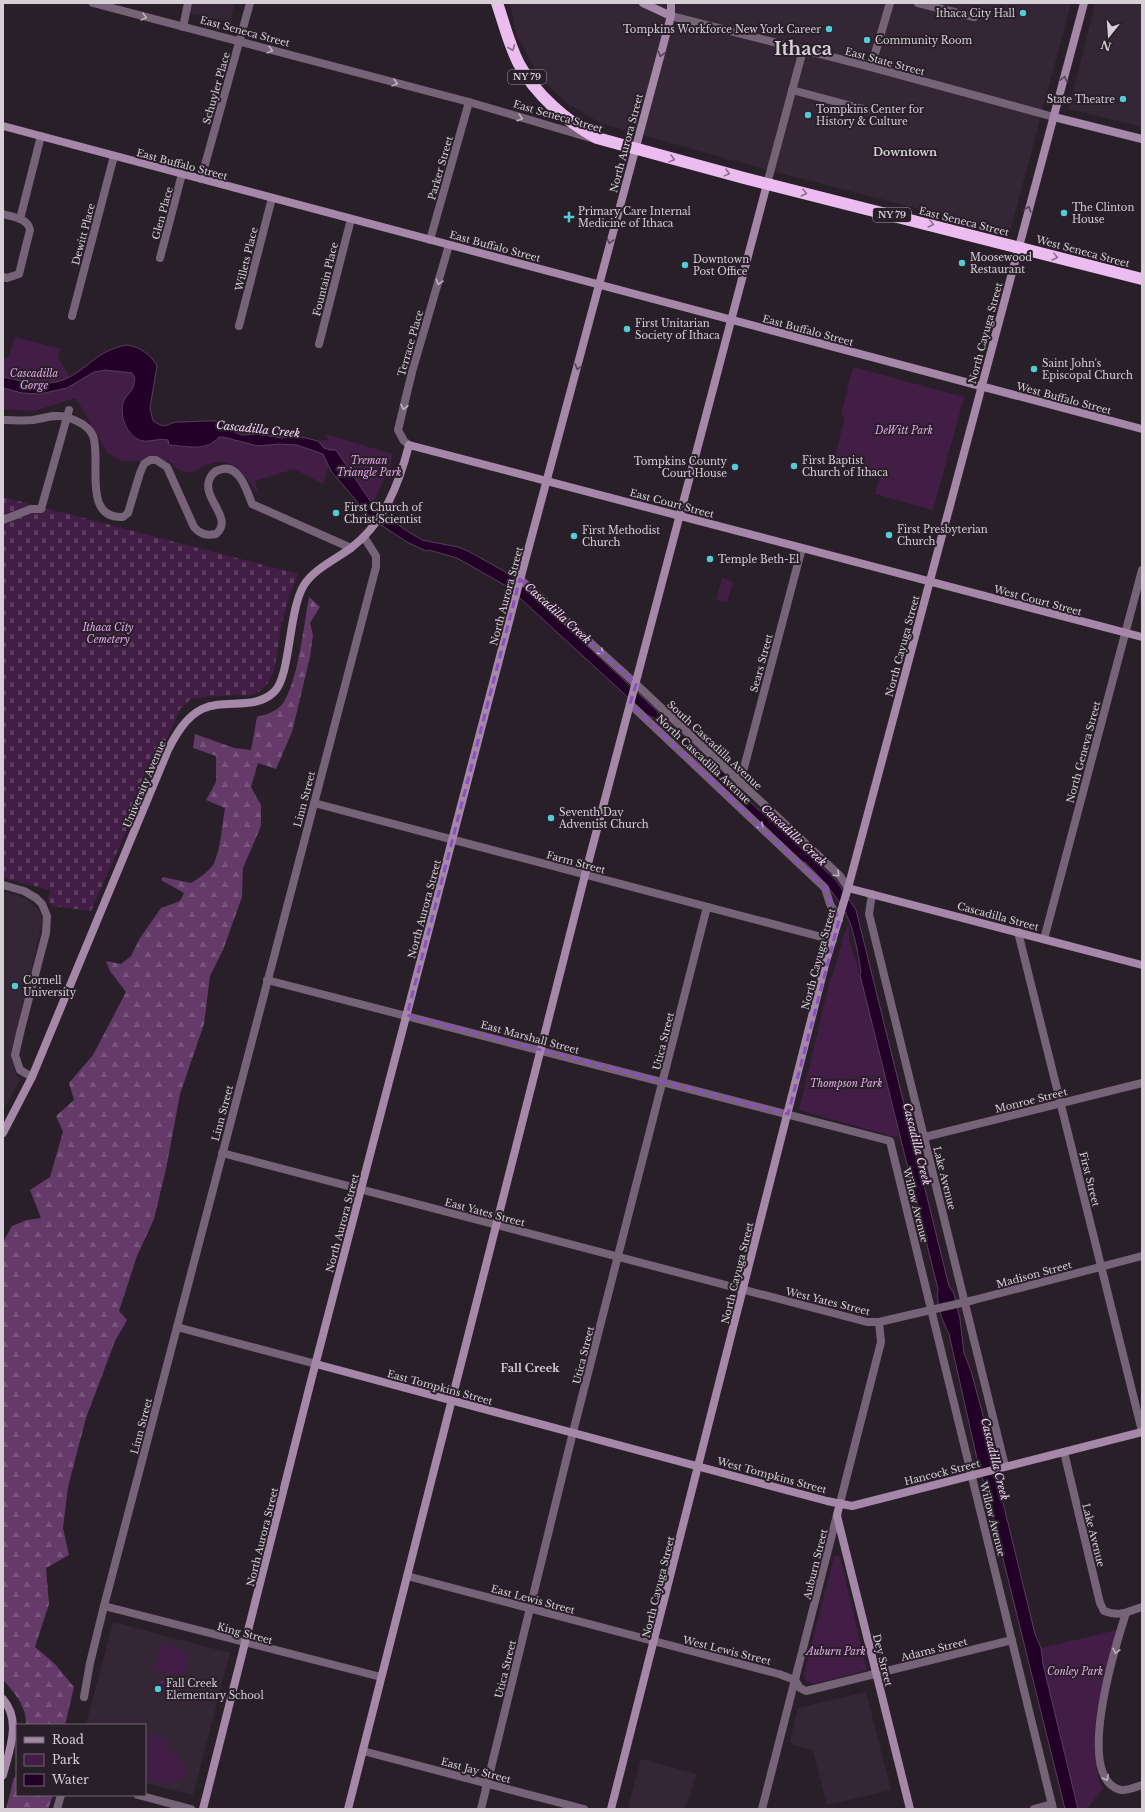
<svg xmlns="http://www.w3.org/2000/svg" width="1145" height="1812" viewBox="0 0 1145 1812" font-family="'Libre Baskerville',serif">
  <defs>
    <pattern id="grass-dots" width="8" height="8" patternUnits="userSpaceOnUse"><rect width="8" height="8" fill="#421d46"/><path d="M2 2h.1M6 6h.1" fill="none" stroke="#5d3d60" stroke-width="1.8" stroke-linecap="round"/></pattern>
    <pattern id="forest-firs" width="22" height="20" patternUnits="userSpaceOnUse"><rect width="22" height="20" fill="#633a68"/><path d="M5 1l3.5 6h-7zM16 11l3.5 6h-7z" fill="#79557d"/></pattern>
    <pattern id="cemetery-stones" width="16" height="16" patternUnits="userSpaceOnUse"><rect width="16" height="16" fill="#421d46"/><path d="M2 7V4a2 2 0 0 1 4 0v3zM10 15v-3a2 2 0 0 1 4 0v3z" fill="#5d3d60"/></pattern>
  </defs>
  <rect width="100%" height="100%" fill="#291f29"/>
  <g fill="#342635">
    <path d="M184 3H235L230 22 182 11Z"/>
    <path d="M510 3H1071L1010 232 771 171 600 123 564 101 545 82 534 67 516 35Z"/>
    <path d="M1095 3H1142V127L1069 109Z"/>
    <path d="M3 891 25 898 36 907 43 919 11 1053 15 1073 20 1080 3 1110Z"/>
    <path d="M113 1622 230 1653 193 1795 145 1783V1725H86Z"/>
    <path d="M866 1692 891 1790 827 1805 813 1750 793 1745 790 1741 798 1708Z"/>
    <path d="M641 1759 697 1774 685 1809H636L628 1807Z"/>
  </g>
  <path fill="url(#grass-dots)" d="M164 1679 186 1684 183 1694 156 1687 159 1681Z"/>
  <g fill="url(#forest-firs)">
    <path d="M309 597 320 607 310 623 313 635 310 657 292 732 276 769 258 763 251 787 261 805V826L243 868 242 897 223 950 210 976 204 1024 180 1094 166 1169 154 1219 137 1256 119 1311 127 1320 115 1341 86 1418 68 1487 63 1528 69 1555 46 1568 49 1604 35 1647 54 1663 74 1687 65 1725H26C27 1707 15 1693 3 1680V1242L12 1226 27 1220 41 1218 30 1190 50 1177 63 1132 56 1116 74 1100 69 1083 93 1055 126 992 110 971 106 961 121 964 131 956 140 938 161 908 180 901 184 893 161 880 163 877 191 883C199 878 210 871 214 863 221 848 222 824 225 808L206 800 216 782V756L193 748 195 734 234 748 251 750 257 717C267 714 277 712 283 703 298 682 304 624 309 597Z"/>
    <path d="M14 1777 17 1778V1795H53L48 1809H6Z"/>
  </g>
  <path fill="url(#cemetery-stones)" d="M3 497 298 574 290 594 282 622 274 671 270 680 263 689 253 695 211 696 191 699 180 709 91 911 52 906 48 899 50 890 3 878Z"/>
  <g fill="#421d46">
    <path d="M887 62H908L909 74H888Z"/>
    <path d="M15 337 61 349 58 358 70 377 85 365 134 354 142 427C204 434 267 445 329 440L325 434 393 454 390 466 367 517 341 480 331 458 323 484 294 469 255 481 259 496C248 480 233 454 209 464 203 466 197 470 192 473L179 470 168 461H121L107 453 76 398 34 411 3 409V358L8 357Z"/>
    <path d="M853 367 964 397 933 510 875 494 881 472 834 460 845 417 841 415Z"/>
    <path d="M722 578 733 582 727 603 716 600Z"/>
    <path d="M849 923V939L860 975 899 1136 895 1137 799 1110 830 980 833 974 845 932Z"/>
    <path d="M836 1555 840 1557 867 1670 813 1684 806 1681 804 1674 834 1557Z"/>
    <path d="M1117 1630C1106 1675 1088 1721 1097 1767 1098 1775 1099 1781 1103 1788L1087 1809H1078L1043 1664 1041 1648Z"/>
    <path d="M161 1642 188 1653 186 1675 154 1672Z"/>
    <path d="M145 1733 164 1737 167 1743 165 1750 176 1753 187 1772 186 1777 171 1785 145 1778Z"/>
  </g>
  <path fill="#230028" stroke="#593e5c" d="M127 345C142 348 148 353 157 365L150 408 153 421C169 431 166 422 179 422 195 422 213 419 228 423L232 431 242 435 256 434 282 438 294 435 318 441 324 448 330 450H336L373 505 404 529 422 540 458 547 468 551 511 575 742 790 751 803 835 879 856 910 949 1286 954 1294 960 1319 964 1353 971 1371 995 1460 999 1486 1035 1634 1041 1648 1043 1664 1078 1809H1065L986 1490 978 1463 949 1334C942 1320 936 1305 938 1289L860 975 861 972C859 960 857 947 854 936 847 906 826 883 805 862L803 863 716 780 656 719 647 715 508 587 457 558 429 550 426 551 407 542 372 519 331 471 323 454 297 445 279 444 258 446 223 437H219C207 452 186 446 169 445L168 440C159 438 151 442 143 441 127 438 118 414 124 400 126 396 130 393 132 390 134 386 134 381 135 378L132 373 105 370 94 372 67 388 40 394 22 393 3 388V377C23 381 43 387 63 380 88 370 96 350 127 345Z"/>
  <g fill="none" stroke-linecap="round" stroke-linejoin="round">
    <g stroke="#766378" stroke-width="8">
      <path d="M93 3 469 102 594 139"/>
      <path d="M918 3 974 17"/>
      <path d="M671 16 871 67 1054 117"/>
      <path d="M183 27 188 3"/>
      <path d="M871 67 890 3"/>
      <path d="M792 90 867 110"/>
      <path d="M201 179 250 3"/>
      <path d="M767 184 803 50"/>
      <path d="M3 214C13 217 28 218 30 230L19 274 7 278 3 277"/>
      <path d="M20 219 41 136"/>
      <path d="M430 240 469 102"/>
      <path d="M160 258 182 174"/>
      <path d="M72 316 114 156"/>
      <path d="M239 326 272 198"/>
      <path d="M319 344 351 219"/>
      <path d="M3 420C13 420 23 421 33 420 45 418 55 414 66 417 76 420 89 426 93 436 102 458 81 519 123 517L128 513 140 473 144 464 150 460H156L167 467 194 527C200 534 206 536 216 534 235 518 200 498 210 478 212 474 215 471 219 470 239 462 247 491 252 504L351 548"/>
      <path d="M409 445 404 441 398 430 412 372 449 245"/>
      <path d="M3 520 31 509H41L69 410"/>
      <path d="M520 579 636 684 840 876 848 888"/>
      <path d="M630 704 825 888 830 904 839 920"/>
      <path d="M740 783 802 548"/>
      <path d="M314 803 833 940"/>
      <path d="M3 885 24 891 36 898 42 904 47 916 46 933 21 1029 15 1055 20 1070 32 1077"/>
      <path d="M872 894 869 914 1005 1466"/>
      <path d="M1018 932 1142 1431"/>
      <path d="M1044 939 1142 570"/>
      <path d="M267 980 890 1141 1053 1809"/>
      <path d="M925 1137 1142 1083"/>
      <path d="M222 1153 867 1322H879L974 1300 1142 1256"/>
      <path d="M177 1327 316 1364"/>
      <path d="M1064 1452 1100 1603 1104 1611C1121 1617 1126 1612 1142 1607"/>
      <path d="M840 1503 881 1342 879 1322"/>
      <path d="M407 1576 779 1674 795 1680 800 1688 806 1691 1012 1640"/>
      <path d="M104 1606 381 1677"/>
      <path d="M1126 1613C1116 1644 1073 1779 1121 1790 1127 1791 1136 1787 1142 1785"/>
      <path d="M84 1697 90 1663 104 1606 376 567V556L364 537"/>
      <path d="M363 1751 584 1809"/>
      <path d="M138 1795 191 1809"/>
      <path d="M57 1809 61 1795"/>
      <path d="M481 1809 573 1432 707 907"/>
      <path d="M762 1809 837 1515"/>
      <path d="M1034 1809 1052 1804"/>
    </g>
    <g stroke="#a587a8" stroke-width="8">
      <path d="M643 3 671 16"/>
      <path d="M1054 117 1142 139"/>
      <path d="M3 126 1142 429"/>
      <path d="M848 888 1142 965"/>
      <path d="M3 1133 32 1077 168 750C176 734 186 717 202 709 225 698 254 711 274 692 291 676 288 611 304 585 314 569 336 559 351 548 384 523 399 484 409 445L1142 637"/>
      <path d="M316 1364 827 1501 852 1506 1142 1432"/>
      <path d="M840 1503 837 1515 838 1520 910 1809"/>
      <path d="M3 1699C22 1721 9 1751 3 1775"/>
      <path d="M203 1809 312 1377 516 595 671 16V3"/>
      <path d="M348 1809 585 875 767 184"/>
      <path d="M611 1809 826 961 848 888 1084 3"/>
    </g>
    <path stroke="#ecbcf1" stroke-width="12" d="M497 3C504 23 509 45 519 64 536 95 566 121 597 138L744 178 1142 279"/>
  </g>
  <defs><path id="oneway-chevron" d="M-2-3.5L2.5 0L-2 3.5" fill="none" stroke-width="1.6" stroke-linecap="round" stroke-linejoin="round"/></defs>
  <g stroke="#beb4be">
    <use href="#oneway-chevron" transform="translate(144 17) rotate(15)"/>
    <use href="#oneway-chevron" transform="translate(270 50) rotate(15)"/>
    <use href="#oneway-chevron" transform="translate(395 83) rotate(15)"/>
    <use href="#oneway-chevron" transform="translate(520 118) rotate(17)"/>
    <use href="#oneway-chevron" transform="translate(439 282) rotate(106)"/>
    <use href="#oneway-chevron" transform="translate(404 407) rotate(103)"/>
    <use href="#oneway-chevron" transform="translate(601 652) rotate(42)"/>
    <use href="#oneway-chevron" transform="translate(761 826) rotate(43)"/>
    <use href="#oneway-chevron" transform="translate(837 874) rotate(43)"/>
    <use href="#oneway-chevron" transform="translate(1116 1651) rotate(104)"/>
    <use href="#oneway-chevron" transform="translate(1106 1778) rotate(61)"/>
  </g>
  <g stroke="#8a6e8d">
    <use href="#oneway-chevron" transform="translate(512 48) rotate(68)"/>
    <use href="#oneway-chevron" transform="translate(672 159) rotate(15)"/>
    <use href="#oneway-chevron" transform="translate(727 173) rotate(15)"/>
    <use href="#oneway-chevron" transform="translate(804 193) rotate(14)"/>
    <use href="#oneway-chevron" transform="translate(931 224) rotate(14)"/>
    <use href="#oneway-chevron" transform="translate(1055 257) rotate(14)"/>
  </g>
  <g stroke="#544355">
    <use href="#oneway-chevron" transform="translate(661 54) rotate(105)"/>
    <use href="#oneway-chevron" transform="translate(1064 79) rotate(-76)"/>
    <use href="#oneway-chevron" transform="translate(1028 209) rotate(-74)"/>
    <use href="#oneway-chevron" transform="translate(610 241) rotate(104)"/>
    <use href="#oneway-chevron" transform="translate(578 367) rotate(105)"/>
  </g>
  <path fill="none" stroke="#8d4dc4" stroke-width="3" stroke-dasharray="8 5" stroke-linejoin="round" d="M520 579 636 684 630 704 825 888 839 920 788 1114 407 1015Z"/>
  <g fill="#52ccd5" stroke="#291f29" stroke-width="1.5">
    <circle cx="1023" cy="13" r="4"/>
    <circle cx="829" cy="29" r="4"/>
    <circle cx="867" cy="40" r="4"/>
    <circle cx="1123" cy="99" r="4"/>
    <circle cx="808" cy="115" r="4"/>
    <circle cx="1064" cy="213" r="4"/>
    <path d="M567 211h4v4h4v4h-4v4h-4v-4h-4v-4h4z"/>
    <circle cx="962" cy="263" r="4"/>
    <circle cx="685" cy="265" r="4"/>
    <circle cx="627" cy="329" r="4"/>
    <circle cx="1034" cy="369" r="4"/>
    <circle cx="794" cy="466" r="4"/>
    <circle cx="735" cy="467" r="4"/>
    <circle cx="336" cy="513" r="4"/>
    <circle cx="889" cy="535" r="4"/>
    <circle cx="574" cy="536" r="4"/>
    <circle cx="710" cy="559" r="4"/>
    <circle cx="551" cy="818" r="4"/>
    <circle cx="15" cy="986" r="4"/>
    <circle cx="158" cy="1689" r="4"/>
  </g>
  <g text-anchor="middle" stroke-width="4" stroke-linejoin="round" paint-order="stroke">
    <g fill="#291f29" stroke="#a29aa2" stroke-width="1">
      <rect x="508" y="70" width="38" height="14" rx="3"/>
      <rect x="873" y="208" width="38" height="14" rx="3"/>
    </g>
    <g font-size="9" font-weight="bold" fill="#d6cfd6">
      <text x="527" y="80">NY 79</text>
      <text x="892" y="218">NY 79</text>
    </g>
    <g font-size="10" fill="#d6cfd6" stroke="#291f29" text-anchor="start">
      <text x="1015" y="17" text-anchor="end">Ithaca City Hall</text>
      <text x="821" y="33" text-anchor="end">Tompkins Workforce New York Career</text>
      <text x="875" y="44">Community Room</text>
      <text x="1115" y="103" text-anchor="end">State Theatre</text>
      <text x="816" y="113">Tompkins Center for<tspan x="816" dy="12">History &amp; Culture</tspan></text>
      <text x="1072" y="211">The Clinton<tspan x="1072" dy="12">House</tspan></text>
      <text x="578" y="215">Primary Care Internal<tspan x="578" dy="12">Medicine of Ithaca</tspan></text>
      <text x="970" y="261">Moosewood<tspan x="970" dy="12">Restaurant</tspan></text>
      <text x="693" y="263">Downtown<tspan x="693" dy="12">Post Office</tspan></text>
      <text x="635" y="327">First Unitarian<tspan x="635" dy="12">Society of Ithaca</tspan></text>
      <text x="1042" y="367">Saint John's<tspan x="1042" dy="12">Episcopal Church</tspan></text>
      <text x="802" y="464">First Baptist<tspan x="802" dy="12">Church of Ithaca</tspan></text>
      <text x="727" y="465" text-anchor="end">Tompkins County<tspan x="727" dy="12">Court House</tspan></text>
      <text x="344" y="511">First Church of<tspan x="344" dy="12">Christ Scientist</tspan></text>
      <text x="897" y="533">First Presbyterian<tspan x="897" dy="12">Church</tspan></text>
      <text x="582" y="534">First Methodist<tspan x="582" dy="12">Church</tspan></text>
      <text x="718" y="563">Temple Beth-El</text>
      <text x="559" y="816">Seventh Day<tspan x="559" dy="12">Adventist Church</tspan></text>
      <text x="23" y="984">Cornell<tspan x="23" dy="12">University</tspan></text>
      <text x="166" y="1687">Fall Creek<tspan x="166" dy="12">Elementary School</tspan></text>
    </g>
    <g font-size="10" fill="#d6cfd6" stroke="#291f29">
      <text transform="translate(245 31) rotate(15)" y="4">East Seneca Street</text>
      <text transform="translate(885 61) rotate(15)" y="4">East State Street</text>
      <text transform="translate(216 88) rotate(-74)" y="4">Schuyler Place</text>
      <text transform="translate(558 116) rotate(16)" y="4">East Seneca Street</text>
      <text transform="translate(626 143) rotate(-75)" y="4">North Aurora Street</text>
      <text transform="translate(182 164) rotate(15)" y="4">East Buffalo Street</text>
      <text transform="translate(440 168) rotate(-74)" y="4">Parker Street</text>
      <text transform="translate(162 213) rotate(-75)" y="4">Glen Place</text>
      <text transform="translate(964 221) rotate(14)" y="4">East Seneca Street</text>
      <text transform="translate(83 234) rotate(-75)" y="4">Dewitt Place</text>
      <text transform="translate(495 246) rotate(15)" y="4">East Buffalo Street</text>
      <text transform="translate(1083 251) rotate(15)" y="4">West Seneca Street</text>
      <text transform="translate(246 259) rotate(-76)" y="4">Willets Place</text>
      <text transform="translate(325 279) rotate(-76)" y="4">Fountain Place</text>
      <text transform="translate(808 330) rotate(15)" y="4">East Buffalo Street</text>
      <text transform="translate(985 333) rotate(-75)" y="4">North Cayuga Street</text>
      <text transform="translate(410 343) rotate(-74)" y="4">Terrace Place</text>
      <text transform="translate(1064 398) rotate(15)" y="4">West Buffalo Street</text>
      <text transform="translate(672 503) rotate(15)" y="4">East Court Street</text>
      <text transform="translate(506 596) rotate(-75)" y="4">North Aurora Street</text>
      <text transform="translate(1038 600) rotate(15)" y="4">West Court Street</text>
      <text transform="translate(902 646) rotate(-75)" y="4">North Cayuga Street</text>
      <text transform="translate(761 663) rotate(-75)" y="4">Sears Street</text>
      <text transform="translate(715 745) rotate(43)" y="4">South Cascadilla Avenue</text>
      <text transform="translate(1083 752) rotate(-75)" y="4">North Geneva Street</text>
      <text transform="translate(704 759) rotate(43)" y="4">North Cascadilla Avenue</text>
      <text transform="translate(144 784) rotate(-67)" y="4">University Avenue</text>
      <text transform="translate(304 799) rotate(-75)" y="4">Linn Street</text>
      <text transform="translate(576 862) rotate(15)" y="4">Farm Street</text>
      <text transform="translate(424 909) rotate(-75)" y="4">North Aurora Street</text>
      <text transform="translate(998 916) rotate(15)" y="4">Cascadilla Street</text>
      <text transform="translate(818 959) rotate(-75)" y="4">North Cayuga Street</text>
      <text transform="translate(530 1037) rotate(15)" y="4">East Marshall Street</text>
      <text transform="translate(663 1041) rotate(-76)" y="4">Utica Street</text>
      <text transform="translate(1031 1100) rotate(-14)" y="4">Monroe Street</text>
      <text transform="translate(222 1113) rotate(-75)" y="4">Linn Street</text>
      <text transform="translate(945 1178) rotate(76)" y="4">Lake Avenue</text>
      <text transform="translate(1090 1179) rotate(76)" y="4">First Street</text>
      <text transform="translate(916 1205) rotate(76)" y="4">Willow Avenue</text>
      <text transform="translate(485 1212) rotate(15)" y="4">East Yates Street</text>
      <text transform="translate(342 1223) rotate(-75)" y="4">North Aurora Street</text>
      <text transform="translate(737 1273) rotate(-76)" y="4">North Cayuga Street</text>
      <text transform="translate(1034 1274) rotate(-15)" y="4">Madison Street</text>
      <text transform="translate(828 1301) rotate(14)" y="4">West Yates Street</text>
      <text transform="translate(583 1355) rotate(-76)" y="4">Utica Street</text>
      <text transform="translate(440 1387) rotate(15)" y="4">East Tompkins Street</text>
      <text transform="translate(141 1426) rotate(-75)" y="4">Linn Street</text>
      <text transform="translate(942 1472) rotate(-14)" y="4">Hancock Street</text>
      <text transform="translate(772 1475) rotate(15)" y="4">West Tompkins Street</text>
      <text transform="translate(993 1519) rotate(76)" y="4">Willow Avenue</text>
      <text transform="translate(1094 1535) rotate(76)" y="4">Lake Avenue</text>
      <text transform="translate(262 1537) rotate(-76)" y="4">North Aurora Street</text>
      <text transform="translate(815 1564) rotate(-76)" y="4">Auburn Street</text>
      <text transform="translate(658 1587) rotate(-76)" y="4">North Cayuga Street</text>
      <text transform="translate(533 1599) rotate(15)" y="4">East Lewis Street</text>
      <text transform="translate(245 1633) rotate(15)" y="4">King Street</text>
      <text transform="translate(934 1649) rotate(-14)" y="4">Adams Street</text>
      <text transform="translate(727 1650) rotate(14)" y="4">West Lewis Street</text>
      <text transform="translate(883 1660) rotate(76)" y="4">Dey Street</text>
      <text transform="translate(505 1669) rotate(-76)" y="4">Utica Street</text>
      <text transform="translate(476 1770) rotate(15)" y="4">East Jay Street</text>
    </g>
    <g font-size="10" font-style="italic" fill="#e6a6ec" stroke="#291f29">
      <text x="34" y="377">Cascadilla<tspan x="34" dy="12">Gorge</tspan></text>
      <text x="904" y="434">DeWitt Park</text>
      <text x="369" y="464">Treman<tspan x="369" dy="12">Triangle Park</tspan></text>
      <text x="108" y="631">Ithaca City<tspan x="108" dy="12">Cemetery</tspan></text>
      <text x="846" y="1087">Thompson Park</text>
      <text x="836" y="1655">Auburn Park</text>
      <text x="1075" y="1675">Conley Park</text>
    </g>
    <g font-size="11" font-weight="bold" fill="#d6cfd6" stroke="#291f29">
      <text x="905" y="156">Downtown</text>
      <text x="530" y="1372">Fall Creek</text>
    </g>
    <g font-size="11" font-style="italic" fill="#fbd4ff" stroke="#291f29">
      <text transform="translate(258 429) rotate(6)" y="4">Cascadilla Creek</text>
      <text transform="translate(558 613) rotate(42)" y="4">Cascadilla Creek</text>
      <text transform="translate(794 835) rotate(43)" y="4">Cascadilla Creek</text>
      <text transform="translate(917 1144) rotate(76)" y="4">Cascadilla Creek</text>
      <text transform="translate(995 1459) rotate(76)" y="4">Cascadilla Creek</text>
    </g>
    <g font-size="18" font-weight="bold" fill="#d6cfd6" stroke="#291f29">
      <text x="803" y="55">Ithaca</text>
    </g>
  </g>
  <rect width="1145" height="1812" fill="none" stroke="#d6cfd6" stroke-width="8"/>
  <rect x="16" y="1724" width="130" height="72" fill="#291f29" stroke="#6e656e"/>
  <rect x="24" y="1737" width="20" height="6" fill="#a587a8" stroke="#6e656e"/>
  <text x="52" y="1744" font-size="12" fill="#d6cfd6">Road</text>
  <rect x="24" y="1754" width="20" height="12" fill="#421d46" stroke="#6e656e"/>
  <text x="52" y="1764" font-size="12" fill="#d6cfd6">Park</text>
  <rect x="24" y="1774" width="20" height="12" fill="#230028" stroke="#6e656e"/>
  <text x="52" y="1784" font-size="12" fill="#d6cfd6">Water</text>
  <g transform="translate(1109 36) rotate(197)" stroke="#291f29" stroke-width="3" paint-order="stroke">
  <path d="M0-3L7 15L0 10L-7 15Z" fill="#d6cfd6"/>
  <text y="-6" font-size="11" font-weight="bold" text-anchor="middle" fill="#d6cfd6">N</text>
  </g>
</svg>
